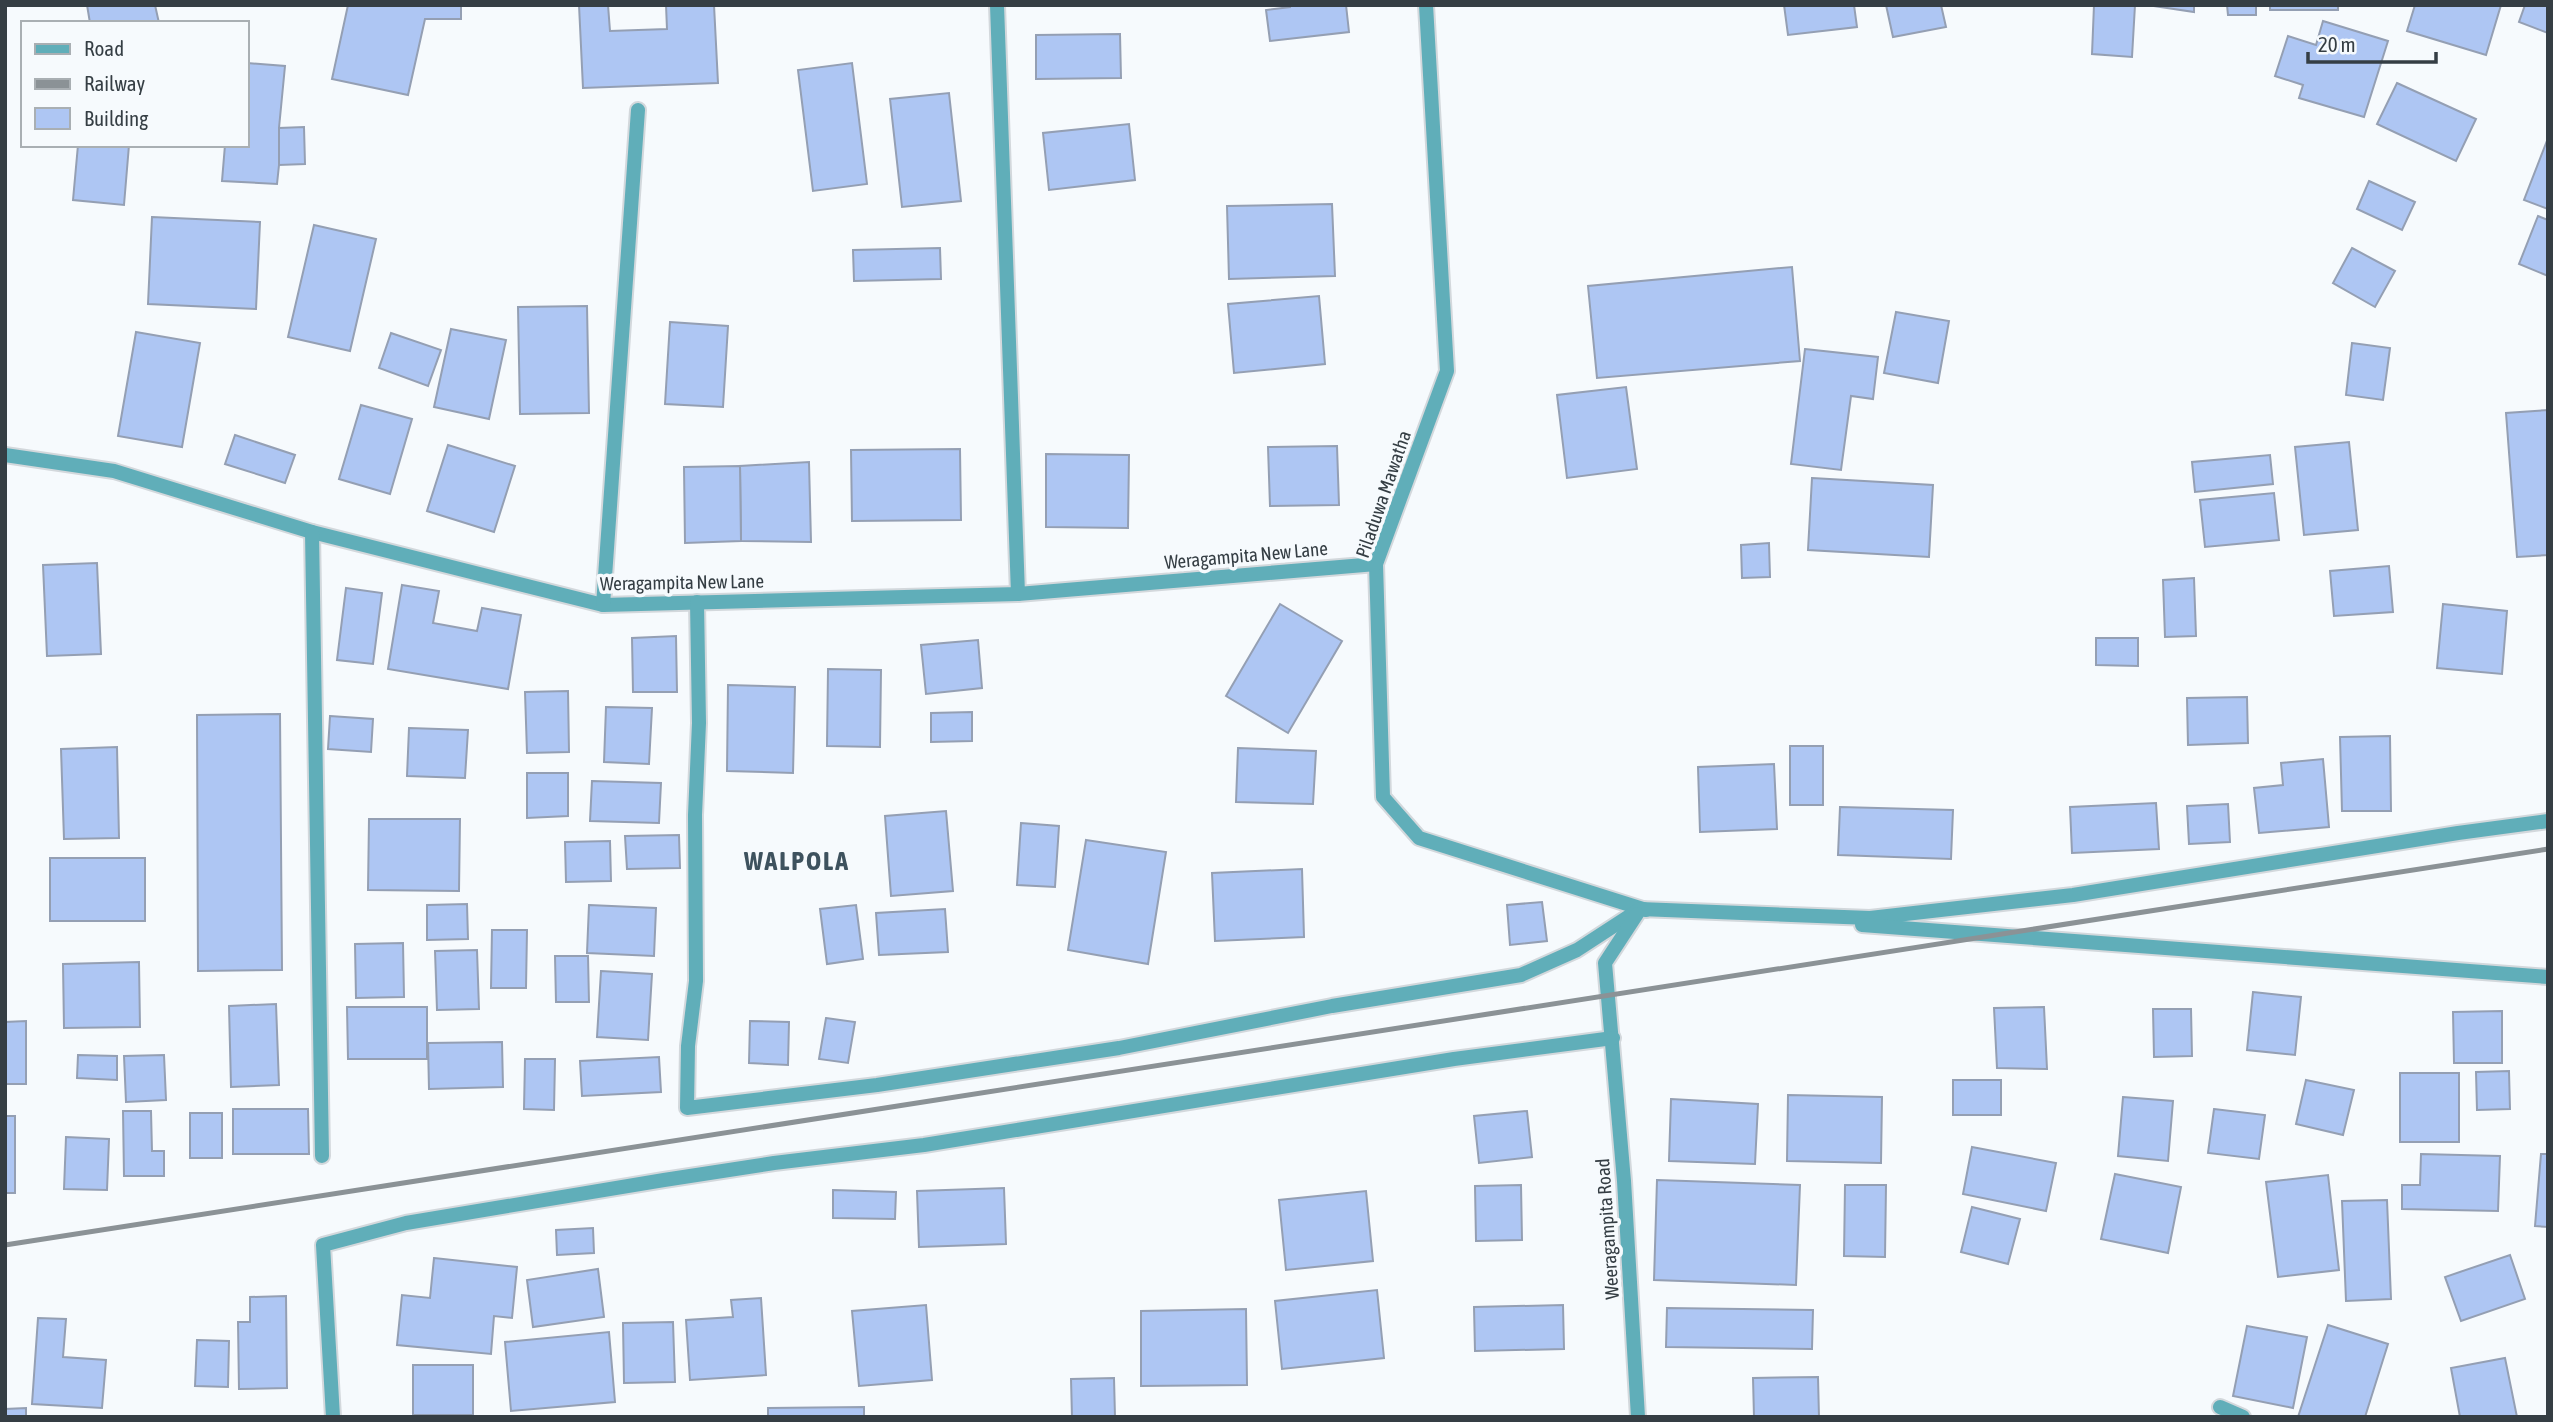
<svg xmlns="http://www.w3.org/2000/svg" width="2553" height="1422" viewBox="0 0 2553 1422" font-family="'Asap Condensed',sans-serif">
  <rect width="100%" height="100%" fill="#f6fafd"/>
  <g fill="#aec6f3" stroke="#949fb3" stroke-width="2">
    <path d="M87 5H155L159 23H90Z"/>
    <path d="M348 5H461V19H425L408 95 332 79Z"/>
    <path d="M579 5H608L610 31 667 29 666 5H714L718 83 583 88Z"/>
    <path d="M1290 5H1346L1349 32 1270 41 1266 10 1290 7Z"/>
    <path d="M1784 5H1854L1857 27 1788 35Z"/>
    <path d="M1886 5H1941L1946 27 1893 37Z"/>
    <path d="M2094 5H2135L2132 57 2092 54Z"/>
    <path d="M2147 5H2194V12Z"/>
    <path d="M2227 5H2256V15H2228Z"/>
    <rect x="2270" y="5" width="68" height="5"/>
    <path d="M2415 5H2501L2486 55 2407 31Z"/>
    <path d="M2525 5H2548V33L2519 22Z"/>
    <path d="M2323 21 2388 41 2364 117 2299 98 2303 85 2275 76 2288 36 2316 45Z"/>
    <path d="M1120 34 1121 78 1036 79V35Z"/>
    <path d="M247 63 285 66 279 128V165L277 184 222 181 225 145H247Z"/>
    <path d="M852 63 867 184 813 191 798 70Z"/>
    <path d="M2397 83 2476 119 2456 161 2377 124Z"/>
    <path d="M949 93 961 201 902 207 890 99Z"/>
    <path d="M1129 124 1135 180 1049 190 1043 133Z"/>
    <path d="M304 127 305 164 279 165V128Z"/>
    <path d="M2548 138V209L2524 200Z"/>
    <path d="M78 145H129L124 205 73 200Z"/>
    <path d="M2369 181 2415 202 2402 230 2357 209Z"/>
    <path d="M1332 204 1335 276 1229 279 1227 206Z"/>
    <path d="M2538 216 2548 220V276L2519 264Z"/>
    <path d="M152 217 260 222 256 309 148 304Z"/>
    <path d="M314 225 376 239 350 351 288 337Z"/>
    <path d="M940 248 941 279 854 281 853 250Z"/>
    <path d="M2352 248 2395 271 2375 307 2333 283Z"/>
    <path d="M1792 267 1800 361 1597 378 1588 286Z"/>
    <path d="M1319 296 1325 364 1234 373 1228 304Z"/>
    <path d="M587 306 589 413 520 414 518 307Z"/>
    <path d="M1896 312 1949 321 1938 383 1884 373Z"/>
    <path d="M670 322 728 326 723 407 665 404Z"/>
    <path d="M451 329 506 340 489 419 434 407Z"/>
    <path d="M136 332 200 343 182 447 118 436Z"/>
    <path d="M391 333 441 350 428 386 379 368Z"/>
    <path d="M2352 343 2390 348 2383 400 2346 395Z"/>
    <path d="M1805 349 1878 357 1873 399 1851 396 1841 470 1791 464Z"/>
    <path d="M1626 387 1637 469 1567 478 1557 395Z"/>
    <path d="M361 405 412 419 390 494 339 479Z"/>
    <path d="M2548 410V555L2517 557 2506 413Z"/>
    <path d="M235 435 295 455 285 483 225 464Z"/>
    <path d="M2349 442 2358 530 2304 535 2295 447Z"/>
    <path d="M448 445 515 466 494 532 427 511Z"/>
    <path d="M1337 446 1339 505 1270 506 1268 447Z"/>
    <path d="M960 449 961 520 852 521 851 450Z"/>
    <path d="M1046 454 1129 455 1128 528 1046 527Z"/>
    <path d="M2270 455 2273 484 2195 492 2192 462Z"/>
    <path d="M809 462 811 542 741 541 740 466Z"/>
    <path d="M740 466 741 541 685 543 684 467Z"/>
    <path d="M1812 478 1933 485 1929 557 1808 550Z"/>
    <path d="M2274 493 2279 540 2205 547 2200 500Z"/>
    <path d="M1769 543 1770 577 1742 578 1741 545Z"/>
    <path d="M97 563 101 654 47 656 43 565Z"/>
    <path d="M2389 566 2393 612 2334 616 2330 571Z"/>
    <path d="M2194 578 2196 636 2165 637 2163 580Z"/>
    <path d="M402 585 439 591 433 623 477 631 482 608 521 615 508 689 388 669Z"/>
    <path d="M346 588 382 593 373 664 337 660Z"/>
    <path d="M1280 604 1342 641 1288 733 1226 696Z"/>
    <path d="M2443 604 2507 611 2502 674 2437 668Z"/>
    <path d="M676 636 677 692H633L632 638Z"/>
    <path d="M2096 638H2138V666L2096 665Z"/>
    <path d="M978 640 982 688 926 694 921 645Z"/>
    <path d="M828 669 881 670 880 747 827 746Z"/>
    <path d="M728 685 795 687 793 773 727 771Z"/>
    <path d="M568 691 569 752 527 753 525 692Z"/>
    <path d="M2247 697 2248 743 2188 745 2187 698Z"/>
    <path d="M606 707 652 708 649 764 604 762Z"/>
    <path d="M972 712V741L931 742V713Z"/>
    <path d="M280 714 282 970 198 971 197 715Z"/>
    <path d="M330 716 373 719 371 752 328 749Z"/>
    <path d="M409 728 468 730 465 778 407 776Z"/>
    <path d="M2390 736 2391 811H2342L2340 737Z"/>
    <rect x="1790" y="746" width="33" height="59"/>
    <path d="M117 747 119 838 64 839 61 749Z"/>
    <path d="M1238 748 1316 751 1313 804 1236 802Z"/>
    <path d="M2323 759 2329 827 2259 833 2254 788 2283 785 2281 763Z"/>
    <path d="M1774 764 1777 829 1700 832 1698 767Z"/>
    <path d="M527 773H568V816L527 818Z"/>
    <path d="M592 781 661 783 659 823 590 821Z"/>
    <path d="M2156 803 2159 849 2072 853 2070 807Z"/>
    <path d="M2228 804 2230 842 2189 844 2187 806Z"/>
    <path d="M1840 807 1953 810 1951 859 1838 855Z"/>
    <path d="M946 811 953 891 891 896 885 816Z"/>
    <path d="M369 819H460L459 891 368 890Z"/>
    <path d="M1021 823 1059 826 1055 887 1017 885Z"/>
    <path d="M679 835 680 868 627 869 625 836Z"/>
    <path d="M1086 840 1166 852 1148 964 1068 950Z"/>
    <path d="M610 841 611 881 566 882 565 842Z"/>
    <rect x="50" y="858" width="95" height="63"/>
    <path d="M1302 869 1304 937 1215 941 1212 873Z"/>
    <path d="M1542 902 1547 941 1510 945 1507 905Z"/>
    <path d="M467 904 468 939 427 940V905Z"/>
    <path d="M589 905 656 908 654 956 587 953Z"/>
    <path d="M856 905 863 959 827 964 820 909Z"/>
    <path d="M945 909 948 952 879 955 876 913Z"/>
    <path d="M492 930H527L526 988H491Z"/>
    <path d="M403 943 404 997 356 998 355 944Z"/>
    <path d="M477 950 479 1009 437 1010 435 951Z"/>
    <path d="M555 956H588L589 1002H556Z"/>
    <path d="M139 962 140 1027 64 1028 63 964Z"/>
    <path d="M601 971 652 974 648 1040 597 1037Z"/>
    <path d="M2253 992 2301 997 2295 1055 2247 1050Z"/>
    <path d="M276 1004 279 1085 231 1087 229 1006Z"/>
    <path d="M347 1007H427V1059H348Z"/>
    <path d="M2044 1007 2047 1069 1997 1068 1994 1008Z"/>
    <path d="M2153 1009H2191L2192 1056 2154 1057Z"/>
    <path d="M2502 1011V1063H2454L2453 1012Z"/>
    <path d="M826 1018 855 1022 848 1063 819 1059Z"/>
    <path d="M26 1021V1084H5V1022Z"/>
    <path d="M750 1021 789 1022 788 1065 749 1063Z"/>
    <path d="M502 1042 503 1087 429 1089 428 1043Z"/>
    <path d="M78 1055 117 1056V1080L77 1078Z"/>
    <path d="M164 1055 166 1100 126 1102 124 1056Z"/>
    <path d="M659 1057 661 1092 582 1096 580 1061Z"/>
    <path d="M525 1059H555L554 1110 524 1109Z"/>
    <path d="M2509 1071 2510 1109 2477 1110 2476 1072Z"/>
    <rect x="2400" y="1073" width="59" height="69"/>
    <rect x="1953" y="1080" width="48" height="35"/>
    <path d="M2306 1080 2354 1090 2343 1135 2296 1124Z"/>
    <path d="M1788 1095 1882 1097 1881 1163 1787 1161Z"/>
    <path d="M2123 1097 2173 1101 2168 1161 2118 1156Z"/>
    <path d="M1671 1099 1758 1104 1755 1164 1669 1161Z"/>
    <path d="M233 1109H308L309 1154H233Z"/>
    <path d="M2214 1109 2265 1115 2259 1159 2208 1153Z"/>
    <path d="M123 1111H151L152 1151H164V1176H124Z"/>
    <path d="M1527 1111 1532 1157 1479 1163 1474 1116Z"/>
    <rect x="190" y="1113" width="32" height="45"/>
    <rect x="5" y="1116" width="10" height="77"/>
    <path d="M66 1137 109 1139 107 1190 64 1189Z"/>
    <path d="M1972 1147 2056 1163 2046 1211 1963 1194Z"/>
    <path d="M2421 1154 2500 1156 2498 1211 2402 1209V1185H2420Z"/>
    <path d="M2541 1154H2548V1227L2535 1226Z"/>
    <path d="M2115 1174 2181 1187 2168 1253 2101 1239Z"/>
    <path d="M2328 1175 2339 1270 2278 1277 2266 1182Z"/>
    <path d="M1657 1180 1800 1185 1796 1285 1654 1280Z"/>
    <path d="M1521 1185 1522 1240 1476 1241 1475 1186Z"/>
    <path d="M1845 1185H1886L1885 1257 1844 1256Z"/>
    <path d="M1004 1188 1006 1244 919 1247 917 1191Z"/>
    <path d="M833 1190 896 1192 895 1219 833 1218Z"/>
    <path d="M1366 1191 1373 1261 1286 1270 1279 1200Z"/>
    <path d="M2387 1200 2391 1299 2346 1301 2342 1201Z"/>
    <path d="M1972 1207 2020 1219 2008 1264 1961 1252Z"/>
    <path d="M593 1228 594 1253 557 1255 556 1230Z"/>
    <path d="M2510 1255 2525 1299 2461 1321 2445 1277Z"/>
    <path d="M434 1258 517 1267 512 1318 494 1316 491 1354 397 1345 402 1295 430 1298Z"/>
    <path d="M598 1269 604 1317 533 1327 527 1280Z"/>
    <path d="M1377 1290 1384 1358 1282 1369 1275 1301Z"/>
    <path d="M286 1296 287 1388 239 1389 238 1322H250V1297Z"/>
    <path d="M761 1298 766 1375 690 1380 686 1320 733 1317 731 1300Z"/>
    <path d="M926 1305 932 1380 859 1386 852 1311Z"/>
    <path d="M1563 1305 1564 1349 1475 1351 1474 1307Z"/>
    <path d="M1667 1308 1813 1310 1812 1349 1666 1347Z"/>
    <path d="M1246 1309 1247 1385 1141 1386V1311Z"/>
    <path d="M38 1318 66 1319 63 1357 106 1360 102 1408 32 1404Z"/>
    <path d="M673 1322 675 1382 624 1383 623 1323Z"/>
    <path d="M2328 1325 2388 1344 2365 1417H2298Z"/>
    <path d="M2247 1326 2307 1337 2293 1408 2233 1396Z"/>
    <path d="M609 1332 615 1402 511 1411 505 1342Z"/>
    <path d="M197 1340 229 1341 228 1387 195 1386Z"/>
    <path d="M2505 1358 2517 1417H2460L2451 1368Z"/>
    <rect x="413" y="1365" width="60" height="50"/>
    <path d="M1818 1377 1819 1417H1754L1753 1378Z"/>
    <path d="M1114 1378 1115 1417H1072L1071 1379Z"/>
    <path d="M864 1407V1417H768V1408Z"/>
    <path d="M26 1408V1417H5V1409Z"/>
  </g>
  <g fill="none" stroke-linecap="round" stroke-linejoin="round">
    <defs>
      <g id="street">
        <path d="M997 5 1018 594"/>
        <path d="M1426 5 1447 371 1376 564 1383 797 1419 838 1646 910"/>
        <path d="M5 455 114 471 312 532 603 605 1018 594 1376 564"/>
        <path d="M312 532 322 1156"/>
        <path d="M697 602 699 723 695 815 696 981 688 1046 687 1108 877 1085 1119 1048 1332 1006 1521 975 1577 950 1640 909 1870 918 2073 895 2458 833 2548 821"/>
        <path d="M603 605 638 110"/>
        <path d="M1637 914 1605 963 1624 1181 1638 1417"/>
        <path d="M1862 925 2548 977"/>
        <path d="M2220 1407 2243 1417"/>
        <path d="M333 1417 323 1245 406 1223 664 1180 774 1163 924 1145 1454 1059 1613 1038"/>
      </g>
    </defs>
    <use href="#street" stroke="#d3d8dc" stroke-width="18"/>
    <use href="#street" stroke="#60aeb9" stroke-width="14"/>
    <path stroke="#8b9296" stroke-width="5" d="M5 1245 2548 849"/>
  </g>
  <g text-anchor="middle" stroke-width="7" stroke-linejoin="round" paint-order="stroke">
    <g font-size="19" fill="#353e44" stroke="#f6fafd">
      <text transform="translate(1383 494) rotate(-71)" y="7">Piladuwa Mawatha</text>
      <text transform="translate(1246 555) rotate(-5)" y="7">Weragampita New Lane</text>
      <text transform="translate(682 582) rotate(-1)" y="7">Weragampita New Lane</text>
      <text transform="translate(1607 1229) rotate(-94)" y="7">Weeragampita Road</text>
    </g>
    <g font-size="26" font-weight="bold" letter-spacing="2" fill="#3e525e" stroke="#f6fafd">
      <text x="797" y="870">WALPOLA</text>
    </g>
  </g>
  <rect width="2553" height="1422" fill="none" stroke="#353e44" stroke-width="14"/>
  <rect x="21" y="21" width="228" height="126" fill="#f6fafd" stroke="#a9afb3" stroke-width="2"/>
  <rect x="35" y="44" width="35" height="10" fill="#60aeb9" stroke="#a9afb3" stroke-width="2"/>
  <text x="84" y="56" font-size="21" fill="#353e44">Road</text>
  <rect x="35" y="79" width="35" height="10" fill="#8b9296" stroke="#a9afb3" stroke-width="2"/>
  <text x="84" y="91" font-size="21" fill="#353e44">Railway</text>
  <rect x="35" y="108" width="35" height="21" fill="#aec6f3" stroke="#a9afb3" stroke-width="2"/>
  <text x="84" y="126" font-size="21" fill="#353e44">Building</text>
  <path d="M2308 52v10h128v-10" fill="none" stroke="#353e44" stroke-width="3.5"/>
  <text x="2318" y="52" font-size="21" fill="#353e44" stroke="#f6fafd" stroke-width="5" paint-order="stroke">20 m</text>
</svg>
